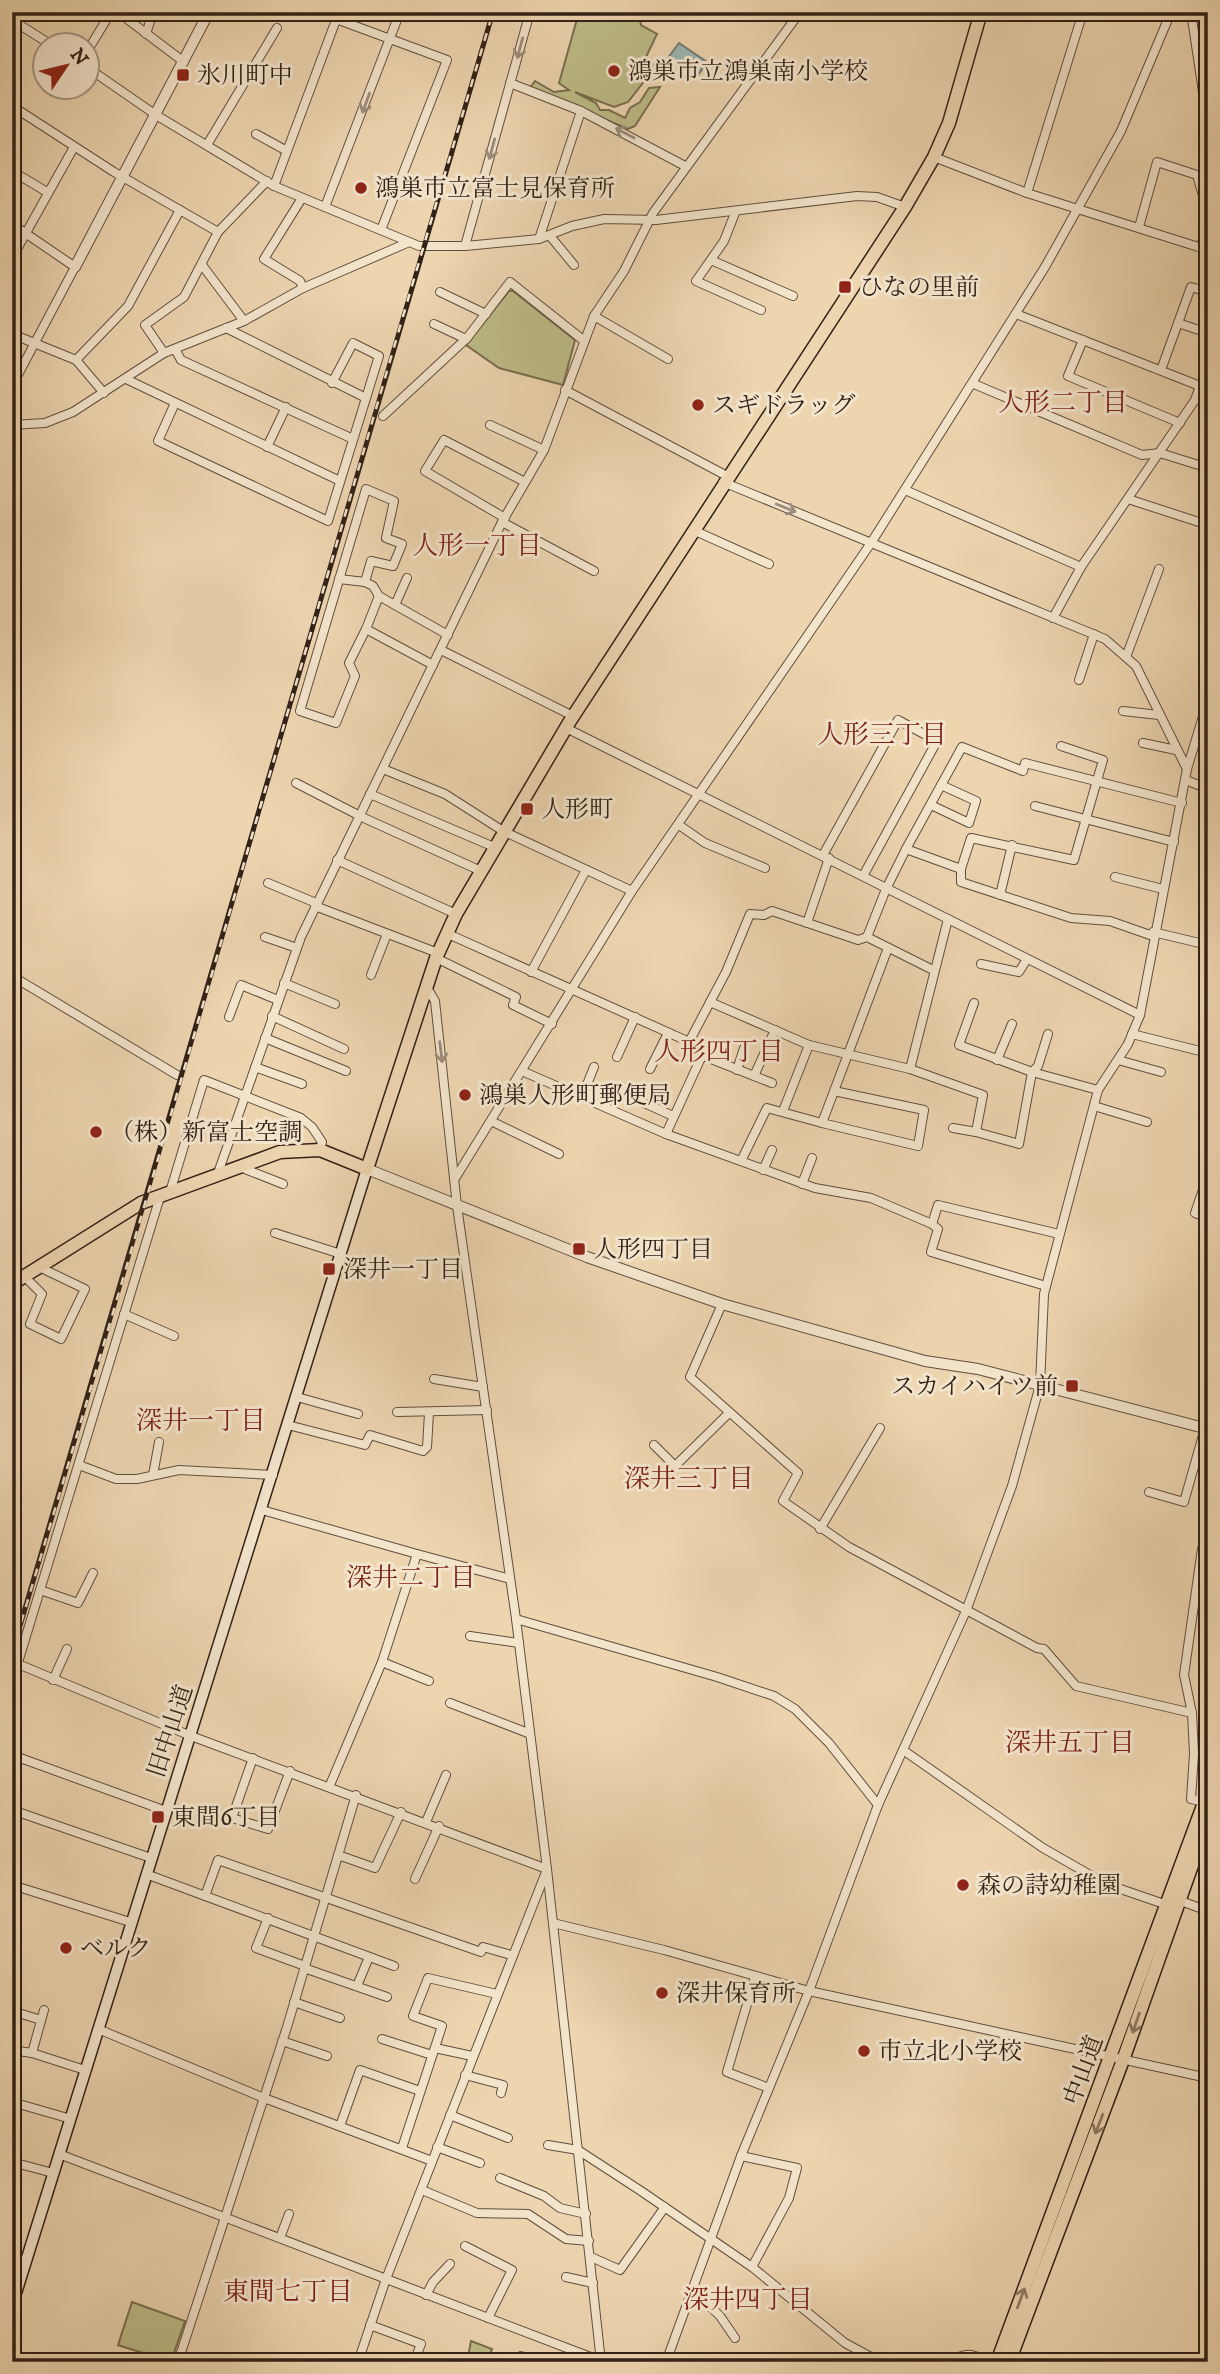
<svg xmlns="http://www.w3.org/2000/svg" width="1220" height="2374" viewBox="0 0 1220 2374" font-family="'IM FELL DW Pica','Noto Serif JP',serif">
  <rect width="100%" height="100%" fill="#edd5b0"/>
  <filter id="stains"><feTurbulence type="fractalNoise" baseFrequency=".00286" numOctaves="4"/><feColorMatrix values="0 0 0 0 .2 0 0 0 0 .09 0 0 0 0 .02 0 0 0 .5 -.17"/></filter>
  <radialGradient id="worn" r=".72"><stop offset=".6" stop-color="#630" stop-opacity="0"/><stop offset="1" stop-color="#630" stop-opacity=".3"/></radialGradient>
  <g fill="#bdbc87" stroke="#786e4f" stroke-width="2">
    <path d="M579 12H615L640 20 641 25 657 34 646 57 656 66 628 102 614 107 575 92 596 103 600 110H609L625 118 630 108 640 102 649 88 660 87 635 126 628 129 530 88 535 81 554 92 569 90 559 83Z"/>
    <path d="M509 291H513L575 340 563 385 499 368 466 345Z"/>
    <path d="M132 2302 185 2321 171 2362 118 2345Z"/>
    <path d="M471 2341 492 2349 487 2362H467Z"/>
  </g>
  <path fill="#9cb6b4" stroke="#727a75" stroke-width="2" d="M679 43 707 62 696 78 668 58Z"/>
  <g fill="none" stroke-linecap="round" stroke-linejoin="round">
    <defs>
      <g id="minor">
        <path d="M118 12 184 62"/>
        <path d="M772 12 794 20"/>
        <path d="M1191 12 1208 125"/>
        <path d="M336 19 447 60 381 230"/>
        <path d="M12 20 53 46"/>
        <path d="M146 34 153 12"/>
        <path d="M88 50 111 12"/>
        <path d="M88 68 156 115 274 186 419 246H465L539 239 572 226 604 219 656 220 857 196 877 197 905 207"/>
        <path d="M510 83 581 111 685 166"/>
        <path d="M12 106 114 172 218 232 267 181"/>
        <path d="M256 134 287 151"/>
        <path d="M207 145 277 28"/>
        <path d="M934 157 1027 193 1208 250"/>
        <path d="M12 171 47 192"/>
        <path d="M274 186 339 12"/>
        <path d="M1027 193 1083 12"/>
        <path d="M302 198 264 259 300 281 303 288"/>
        <path d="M325 207 400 12"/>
        <path d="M735 213 724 241 696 281 761 310"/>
        <path d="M12 224 75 267 12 386"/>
        <path d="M1139 227 1157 162 1197 175 1208 212"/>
        <path d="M550 236 574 265"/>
        <path d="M539 239 581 111"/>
        <path d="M465 246 530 12"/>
        <path d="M1200 248 1208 226"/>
        <path d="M12 258 74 147"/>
        <path d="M711 260 793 296"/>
        <path d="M202 265 244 321"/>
        <path d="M440 292 486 314"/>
        <path d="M1016 314 1200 386 1195 400 1081 567 1053 618"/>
        <path d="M594 316 668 359"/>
        <path d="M1178 323 1208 333"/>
        <path d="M434 324 466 339"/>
        <path d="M226 328 366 398"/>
        <path d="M12 334 76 360 104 393"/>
        <path d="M1083 340 1068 376 1180 423"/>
        <path d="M175 349 181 360 353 439"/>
        <path d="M164 353 145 325 184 297 218 232"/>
        <path d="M76 360 128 306 180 210"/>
        <path d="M1161 370 1191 287 1208 292"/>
        <path d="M126 379 340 481"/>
        <path d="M974 384 1142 455 1160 453 1208 468"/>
        <path d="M565 390 727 476"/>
        <path d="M175 403 158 441 328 521 379 356 353 343 332 383"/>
        <path d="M383 416 467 338 510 282 583 340"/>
        <path d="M12 425 45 423 73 412 164 353 244 321 303 288 407 243"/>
        <path d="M490 425 544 450"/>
        <path d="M267 447 286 407"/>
        <path d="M723 482 1105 639 1136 666 1187 769"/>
        <path d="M905 490 1081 567"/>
        <path d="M1128 499 1208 525"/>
        <path d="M505 518 425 471 444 440 525 482"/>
        <path d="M502 522 594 571"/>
        <path d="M693 530 769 564"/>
        <path d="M339 579 365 582"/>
        <path d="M395 605 407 578"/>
        <path d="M366 629 349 663 355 676 336 723 300 711 366 489 394 501 386 538 402 544 393 566 371 561 365 582 373 586 379 596"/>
        <path d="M441 650 573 716"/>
        <path d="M1126 657 1159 569"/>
        <path d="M433 665 366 629 379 596 448 635"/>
        <path d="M1079 680 1094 634"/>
        <path d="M1123 711 1159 715"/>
        <path d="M566 728 1140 1015"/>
        <path d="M1143 743 1176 750"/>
        <path d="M383 769 445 794 503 831 632 891"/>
        <path d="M1186 780 1208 789"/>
        <path d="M296 783 364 818 481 871"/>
        <path d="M370 794 494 847"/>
        <path d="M931 805 969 823 976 801 941 785"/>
        <path d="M1035 806 1174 842"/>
        <path d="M679 825 705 843 765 868"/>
        <path d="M906 849 962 747 1023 771 1025 763 1182 803"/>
        <path d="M823 855 898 720 937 741 863 876"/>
        <path d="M337 860 456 914"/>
        <path d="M961 869V882L1071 918 1110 921 1153 936"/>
        <path d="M1115 877 1163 889"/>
        <path d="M268 883 316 903"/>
        <path d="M1000 895 1012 845"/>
        <path d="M315 906 438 953"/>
        <path d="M948 919 910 1069 983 1095 976 1132 1019 1144 1032 1072 1038 1066 1048 1034"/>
        <path d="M807 923 829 858"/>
        <path d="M1153 932 1208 945"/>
        <path d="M446 933 705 1049 666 1134"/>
        <path d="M265 937 297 948"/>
        <path d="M867 937 886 889 906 849 961 869 971 838 1074 860 1103 760 1061 746"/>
        <path d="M436 958 516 997 513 1005 552 1024"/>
        <path d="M981 964 1019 972 1027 959"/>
        <path d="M531 972 586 870"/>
        <path d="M371 975 387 934"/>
        <path d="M12 976 177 1075"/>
        <path d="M284 983 335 1004"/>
        <path d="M426 986 435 1001 457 1206 516 1619 547 1869 601 2362"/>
        <path d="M710 1002 809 1045 910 1069"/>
        <path d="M974 1003 959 1045 1032 1072 1098 1090"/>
        <path d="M272 1016 344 1049"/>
        <path d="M229 1017 241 985 278 1000"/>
        <path d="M1132 1034 1208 1053"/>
        <path d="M265 1038 346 1071"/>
        <path d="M689 1042 726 972 750 914 764 915 772 911 858 940 867 937 933 970"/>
        <path d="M701 1055 772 1083"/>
        <path d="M617 1057 635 1017"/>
        <path d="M997 1060 1012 1024"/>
        <path d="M1118 1060 1161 1072"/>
        <path d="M255 1067 302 1084"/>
        <path d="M650 1069 668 1033"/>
        <path d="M737 1070 744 1048"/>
        <path d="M522 1071 666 1134 815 1188 871 1198 932 1224 938 1205 1059 1234"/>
        <path d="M754 1076 775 1030"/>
        <path d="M834 1091 924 1110 918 1146 822 1123 888 948"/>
        <path d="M582 1097 594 1067"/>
        <path d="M631 1097 673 1116"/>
        <path d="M1094 1106 1147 1122"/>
        <path d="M783 1111 809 1045"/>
        <path d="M491 1121 559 1154"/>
        <path d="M953 1128 976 1132"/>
        <path d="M741 1161 767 1108 822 1123"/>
        <path d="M243 1164 245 1169 283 1184"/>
        <path d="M763 1170 772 1150"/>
        <path d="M218 1173 301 937 502 522 544 450 594 316 624 271 653 213 800 12"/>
        <path d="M1208 1175 1195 1213 1208 1218"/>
        <path d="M456 1177 632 891 871 543 1045 267 1121 131 1171 12"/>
        <path d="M802 1184 812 1158"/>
        <path d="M170 1192 204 1080 301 1118 312 1127 322 1142 320 1150"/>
        <path d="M932 1224 938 1229 931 1252 1046 1286"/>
        <path d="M275 1233 341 1254"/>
        <path d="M25 1277 42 1294 30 1324 61 1339 85 1289 39 1267"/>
        <path d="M722 1304 690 1377 798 1473 783 1501 849 1547 1037 1648 1044 1649 1076 1686 1192 1713 1194 1754 1191 1799 1204 1802"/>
        <path d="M124 1314 174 1336"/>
        <path d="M434 1379 483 1387"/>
        <path d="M297 1397 358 1414"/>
        <path d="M397 1412 487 1410"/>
        <path d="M288 1425 365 1445 370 1435 423 1451 427 1447 429 1413"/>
        <path d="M654 1445 675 1466 729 1413"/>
        <path d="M79 1465 116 1479H137L179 1470 273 1475"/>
        <path d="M153 1475 159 1442"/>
        <path d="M1149 1492 1184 1502 1205 1428"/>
        <path d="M262 1510 417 1554"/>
        <path d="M820 1529 880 1428"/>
        <path d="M40 1590 78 1603 93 1573"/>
        <path d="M516 1619 717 1677 774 1696 795 1709 829 1743 878 1805"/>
        <path d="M470 1636 519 1643"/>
        <path d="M382 1662 429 1681"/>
        <path d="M18 1664 191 1736 547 1869"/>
        <path d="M53 1680 67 1649"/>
        <path d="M12 1682 160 1197"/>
        <path d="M450 1703 528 1733"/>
        <path d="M1192 1713 1184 1675 1202 1549 1208 1547"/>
        <path d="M903 1750 1043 1848 1106 1884 1167 1905"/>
        <path d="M12 1755 166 1811"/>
        <path d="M253 1758 232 1818 268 1829 290 1771"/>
        <path d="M330 1785 382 1662 417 1554 510 1579"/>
        <path d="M12 1810 151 1858"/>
        <path d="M426 1822 446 1775"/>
        <path d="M338 1855 375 1868 401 1812"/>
        <path d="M146 1874 394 1966"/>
        <path d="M415 1879 439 1826"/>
        <path d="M12 1885 130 1922"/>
        <path d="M205 1896 218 1860 481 1952 483 1947 511 1955"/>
        <path d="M1178 1900 1208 1911"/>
        <path d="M268 1918 256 1948 305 1966"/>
        <path d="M553 1923 664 1950 809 1991 1208 2078"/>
        <path d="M304 1968 387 1997"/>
        <path d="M755 1977 727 2072 769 2088"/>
        <path d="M357 1986 369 1957"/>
        <path d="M294 2002 340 2018"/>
        <path d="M12 2011 41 2020"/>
        <path d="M98 2029 264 2098 432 2161"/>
        <path d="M382 2039 432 2055"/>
        <path d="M282 2041 327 2056"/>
        <path d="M435 2048 472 2056"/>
        <path d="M12 2050 32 2053 85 2070"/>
        <path d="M32 2053 44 2010"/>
        <path d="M465 2075 503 2085 501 2093"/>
        <path d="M12 2102 71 2119"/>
        <path d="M450 2115 508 2138"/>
        <path d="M340 2126 360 2070 420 2091"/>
        <path d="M548 2145 578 2150 641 2191 752 2267 845 2343 880 2362"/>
        <path d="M437 2147 480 2163"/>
        <path d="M402 2148 442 2026 413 2016 428 1978 497 1994"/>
        <path d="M59 2154 601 2361"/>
        <path d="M741 2156 797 2168 789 2198 752 2267"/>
        <path d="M12 2162 53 2173"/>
        <path d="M500 2178 544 2196 560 2208 586 2214"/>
        <path d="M422 2190 477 2213 528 2214 566 2239 589 2241"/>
        <path d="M1208 2223 1205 2231 1208 2249"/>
        <path d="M280 2238 289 2214"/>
        <path d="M465 2246 512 2270 488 2318"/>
        <path d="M591 2257 620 2270 665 2207"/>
        <path d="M566 2277 593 2283"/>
        <path d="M694 2291 720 2316 735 2338"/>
        <path d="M426 2295 433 2282 450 2264"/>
        <path d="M370 2325 421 2344 414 2362"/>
        <path d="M61 2359 71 2362"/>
        <path d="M178 2362 287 2027 356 1795"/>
        <path d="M358 2362 386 2279 546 1872"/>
        <path d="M518 2362 521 2356 535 2362"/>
        <path d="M666 2362 741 2156 809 1991 878 1805 966 1611 1012 1486 1040 1385 1044 1294 1098 1090 1128 1044 1140 1015 1187 769 1208 700"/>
        <path d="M952 2362C966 2350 974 2355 990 2362"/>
      </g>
      <g id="tertiary">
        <path d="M75 267 209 12"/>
        <path d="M367 1169 587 1257 722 1304 925 1361 978 1369 1208 1429"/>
      </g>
      <path id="secondary" d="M12 2306 367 1169"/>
      <path id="primary" d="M12 1284 141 1203 280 1152 320 1150 367 1169 436 958 456 914 570 721 905 207 934 157 949 123 981 12"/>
      <g id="trunk">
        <path d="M997 2362 1208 1792"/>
        <path d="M1009 2362 1123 2060 1208 1820"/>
      </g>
    </defs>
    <use href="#minor" stroke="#614e3d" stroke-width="10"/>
    <use href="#tertiary" stroke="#614e3d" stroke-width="12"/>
    <use href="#secondary" stroke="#322117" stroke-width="13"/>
    <use href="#primary" stroke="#322117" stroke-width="15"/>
    <use href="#trunk" stroke="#322117" stroke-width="15"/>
    <use href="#minor" stroke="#f3e4cc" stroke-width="8"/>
    <use href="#tertiary" stroke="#f3e4cc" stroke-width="10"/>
    <use href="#secondary" stroke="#f3e4cc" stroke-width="10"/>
    <use href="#primary" stroke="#edd5b0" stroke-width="12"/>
    <use href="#trunk" stroke="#edd5b0" stroke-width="12"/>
    <defs>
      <path id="rail" d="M12 1653C176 1107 330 558 493 12"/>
    </defs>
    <use href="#rail" stroke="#322117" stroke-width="5"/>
    <use href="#rail" stroke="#f3e4cc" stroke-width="2.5" stroke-dasharray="8" stroke-linecap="butt"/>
  </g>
  <defs><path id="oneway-shaft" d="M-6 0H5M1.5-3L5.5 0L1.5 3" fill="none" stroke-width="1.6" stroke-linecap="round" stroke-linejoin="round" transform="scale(1.75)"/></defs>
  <g stroke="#9c8c7b">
    <use href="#oneway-shaft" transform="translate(520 48) rotate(105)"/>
    <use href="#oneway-shaft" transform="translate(366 103) rotate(110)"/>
    <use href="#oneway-shaft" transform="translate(625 133) rotate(-152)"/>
    <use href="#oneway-shaft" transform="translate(492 149) rotate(105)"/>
    <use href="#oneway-shaft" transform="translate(786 508) rotate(22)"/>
    <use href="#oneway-shaft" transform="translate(441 1052) rotate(83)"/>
  </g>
  <g stroke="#907b64">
    <use href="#oneway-shaft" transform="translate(1136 2023) rotate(109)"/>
    <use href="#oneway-shaft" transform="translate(1099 2124) rotate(111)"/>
    <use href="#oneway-shaft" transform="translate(1021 2298) rotate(-70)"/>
  </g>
  <g fill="#8f2418" stroke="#f3e4cc" stroke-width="2.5">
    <circle cx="614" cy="71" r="7"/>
    <rect x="176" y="68" width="14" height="14" rx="3.5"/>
    <circle cx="361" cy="188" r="7"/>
    <rect x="838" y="280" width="14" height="14" rx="3.5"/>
    <circle cx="698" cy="405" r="7"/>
    <rect x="520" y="802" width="14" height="14" rx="3.5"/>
    <circle cx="465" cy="1095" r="7"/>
    <circle cx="96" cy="1132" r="7"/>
    <rect x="572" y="1242" width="14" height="14" rx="3.5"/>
    <rect x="322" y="1262" width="14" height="14" rx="3.5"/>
    <rect x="1065" y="1379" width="14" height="14" rx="3.5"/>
    <rect x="151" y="1810" width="14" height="14" rx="3.5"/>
    <circle cx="963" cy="1885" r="7"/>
    <circle cx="66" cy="1948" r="7"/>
    <circle cx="662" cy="1993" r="7"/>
    <circle cx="864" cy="2051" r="7"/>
  </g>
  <g text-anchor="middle" stroke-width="6" stroke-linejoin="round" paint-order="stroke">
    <g font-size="24" fill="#322117" stroke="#f3e4cc" text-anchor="start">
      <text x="628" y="79">鴻巣市立鴻巣南小学校</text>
      <text x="197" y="83">氷川町中</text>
      <text x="375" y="196">鴻巣市立富士見保育所</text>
      <text x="859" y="295">ひなの里前</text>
      <text x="712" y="413">スギドラッグ</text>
      <text x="541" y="817">人形町</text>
      <text x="479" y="1103">鴻巣人形町郵便局</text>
      <text x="110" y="1140">（株）新富士空調</text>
      <text x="593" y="1257">人形四丁目</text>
      <text x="343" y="1277">深井一丁目</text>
      <text x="1058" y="1394" text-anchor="end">スカイハイツ前</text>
      <text x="172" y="1825">東間6丁目</text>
      <text x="977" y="1893">森の詩幼稚園</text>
      <text x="80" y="1956">ベルク</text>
      <text x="676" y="2001">深井保育所</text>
      <text x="878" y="2059">市立北小学校</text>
    </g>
    <g font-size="24" fill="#322117" stroke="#f3e4cc">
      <text transform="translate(170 1731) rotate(-72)" y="8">旧中山道</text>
      <text transform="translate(1083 2070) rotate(-70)" y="8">中山道</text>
    </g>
    <g font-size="26" fill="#7a1f14" stroke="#f3e4cc">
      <text x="1063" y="411">人形二丁目</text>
      <text x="477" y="554">人形一丁目</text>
      <text x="882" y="743">人形三丁目</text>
      <text x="719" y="1060">人形四丁目</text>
      <text x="201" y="1429">深井一丁目</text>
      <text x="689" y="1487">深井三丁目</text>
      <text x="411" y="1586">深井二丁目</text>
      <text x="1070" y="1751">深井五丁目</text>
      <text x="288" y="2300">東間七丁目</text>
      <text x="748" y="2308">深井四丁目</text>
    </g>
  </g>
  <rect width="1220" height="2374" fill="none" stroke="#edd5b0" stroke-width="42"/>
  <rect x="14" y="14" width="1192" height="2346" fill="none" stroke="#322117" stroke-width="3.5"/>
  <rect x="21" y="21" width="1178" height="2332" fill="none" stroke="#322117" stroke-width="2"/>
  <g transform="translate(66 66) rotate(55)"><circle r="33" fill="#f3e4cc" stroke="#a69684" stroke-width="2"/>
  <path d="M0-5L12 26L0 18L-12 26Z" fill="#8f2418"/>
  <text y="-10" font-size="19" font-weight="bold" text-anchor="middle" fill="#322117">N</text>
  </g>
  <rect width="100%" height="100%" filter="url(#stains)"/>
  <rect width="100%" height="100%" fill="url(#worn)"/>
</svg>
